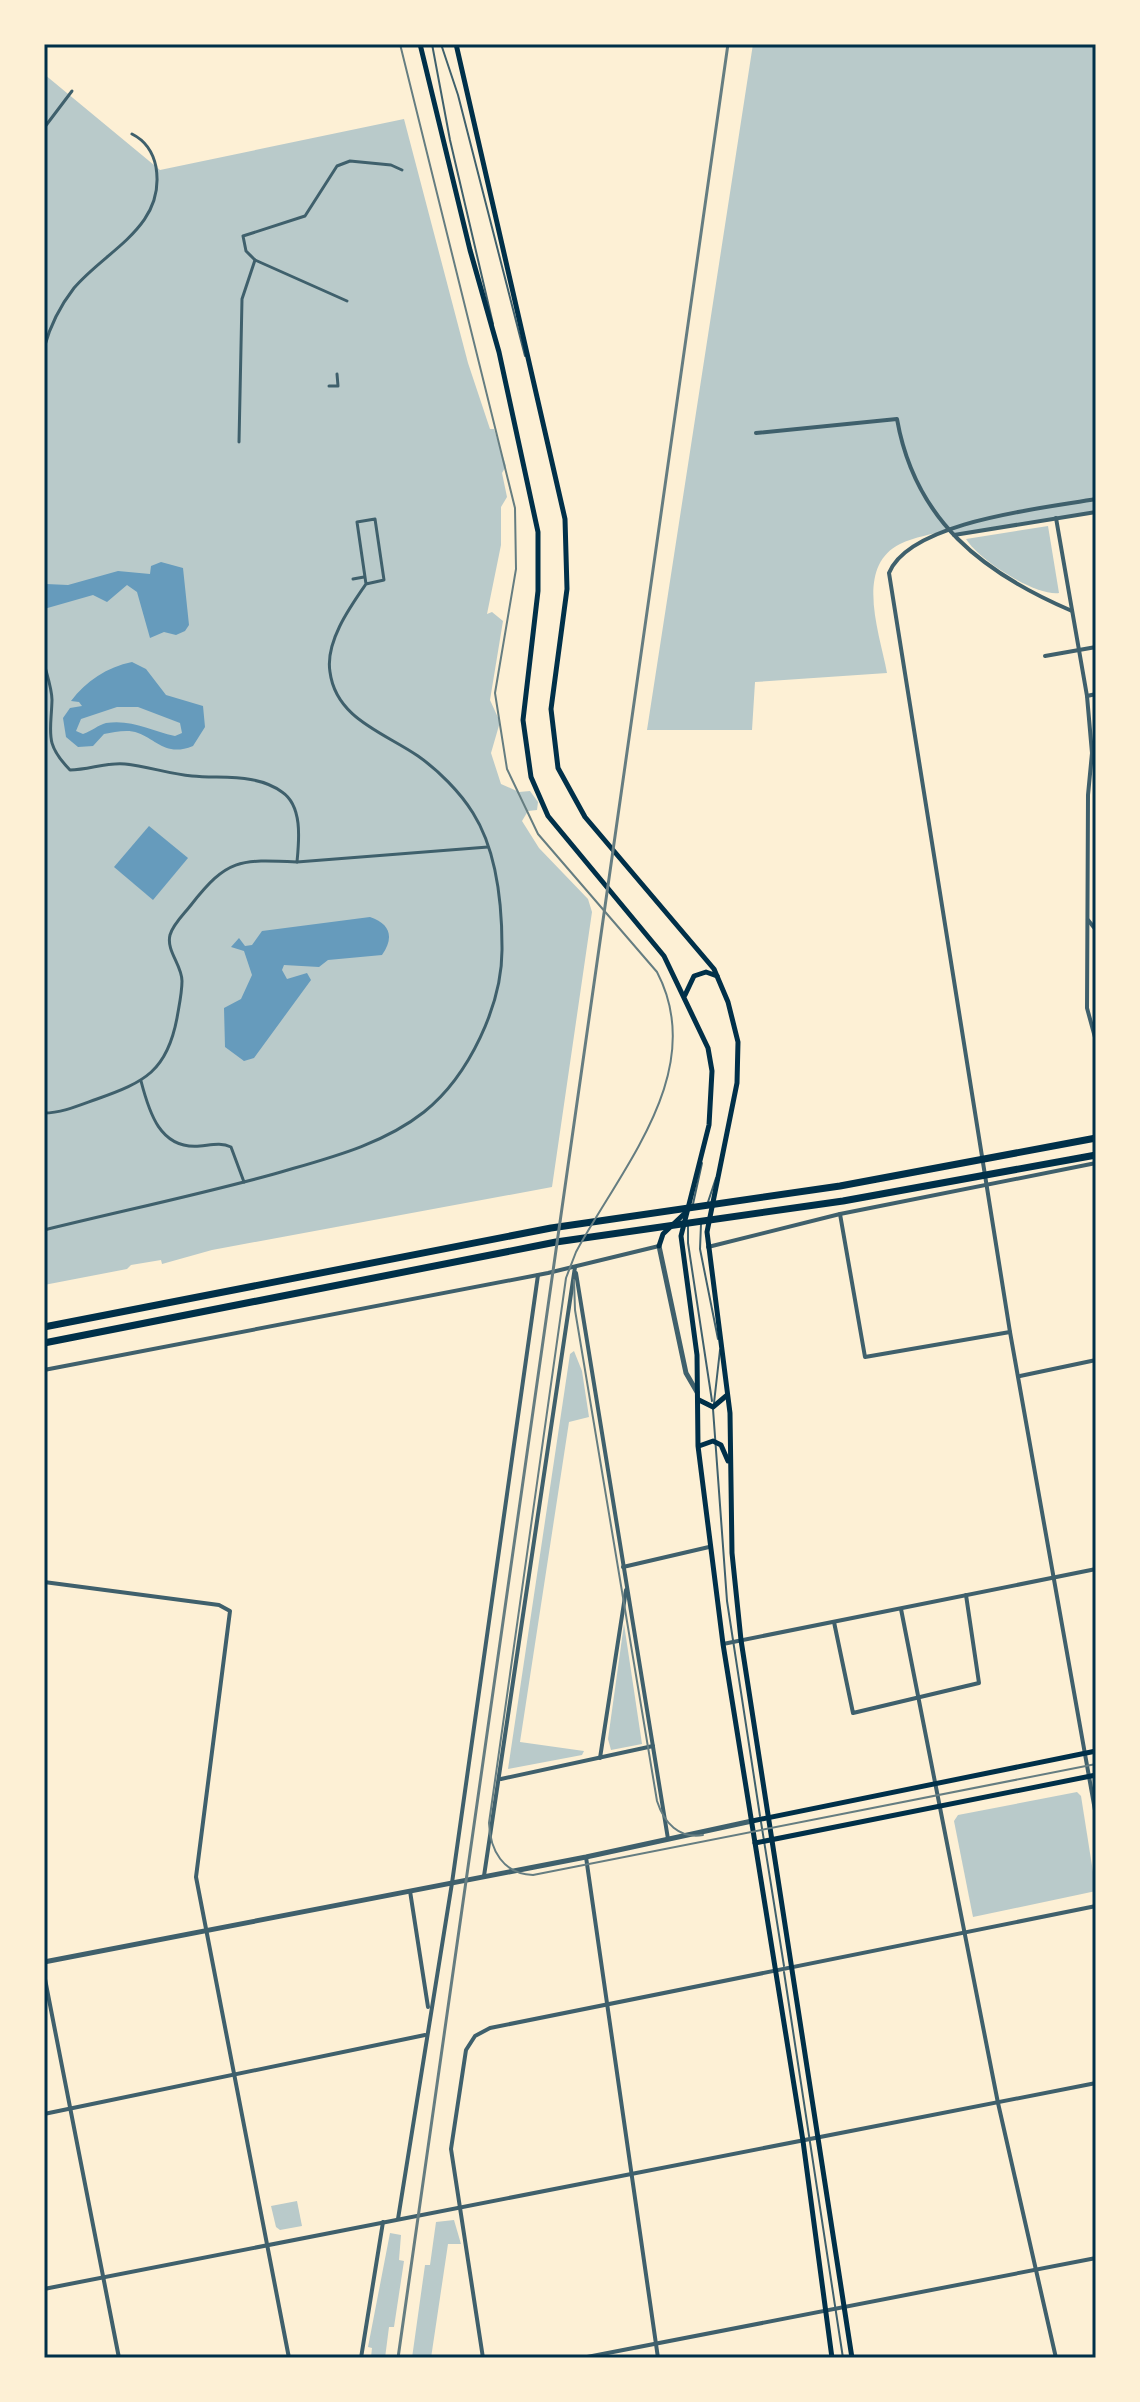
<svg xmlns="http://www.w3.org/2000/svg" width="1140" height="2402" viewBox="0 0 1140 2402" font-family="Helvetica,sans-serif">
  <rect width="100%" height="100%" fill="#fdf0d5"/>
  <g fill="#b9caca">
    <path d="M753 44H1096V512L954 535 949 530C933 534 914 537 900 544 854 567 880 634 887 673L755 682 752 730H647Z"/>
    <path d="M44 74 160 170 404 119 468 363 490 429H494L506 466 502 473 507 497 501 507V545L487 614 492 612 503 621 490 700 500 722 491 753 501 784 519 792 530 791 538 802 537 810 528 811 522 821 539 848 588 899 592 912 552 1187 212 1250 162 1264 161 1260 131 1265 127 1269 44 1285Z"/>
    <path d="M1048 526 1059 593C1035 596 979 560 966 539Z"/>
    <path d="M574 1351 582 1371 589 1417 569 1422 520 1742 584 1751 582 1755 508 1769 570 1354Z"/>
    <path d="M624 1624 642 1744 611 1750 608 1739Z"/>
    <path d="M1077 1792 1081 1796 1096 1891 973 1917 954 1821 958 1815Z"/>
    <path d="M297 2201 302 2226 280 2230 276 2227 271 2206Z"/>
    <path d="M454 2220 461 2244H448L431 2358H412L425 2265H430L436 2222Z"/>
    <path d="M390 2233 401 2235 399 2260 404 2261 394 2327H389L385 2358H371L372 2348 368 2347Z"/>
  </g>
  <g fill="#669bbc" fill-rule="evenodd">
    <path d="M161 562 183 568 189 625 185 631 176 635 164 632 150 638 137 592 127 585 107 602 93 595 44 609 46 584 68 585 118 571 150 574 151 566Z"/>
    <path d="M132 662 146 669 166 695 203 706 205 727 193 746C166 757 157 740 138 733 128 729 115 732 104 734L93 746 78 747 66 737 63 718 70 708 82 706 79 702 71 701C86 681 107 667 132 662ZM117 707H138L180 723 182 733 175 736C151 731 132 719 106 723 98 725 92 731 83 734L76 731 81 719Z"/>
    <path d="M149 826 188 858 153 900 114 867Z"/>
    <path d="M370 917C391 924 394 938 382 955L328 960 319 967 284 965 282 970 287 979 307 973 311 980 254 1058 244 1061 225 1047 224 1008 241 999 252 975 244 951 231 947 239 938 245 946 252 945 262 931Z"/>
  </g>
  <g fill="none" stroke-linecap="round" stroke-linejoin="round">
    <g stroke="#3f606c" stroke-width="2">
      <path d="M432 44 450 140 493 324"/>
      <path d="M441 44 458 95 525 356"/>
      <path d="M708 1202 716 1178"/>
      <path d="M693 1204 702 1163"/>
      <path d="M701 1224 700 1249 718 1339"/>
      <path d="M688 1226V1243L712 1401"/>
      <path d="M714 1403 720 1350"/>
      <path d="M713 1409 727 1601 760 1816"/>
      <path d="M761 1822 784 1966"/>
      <path d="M784 1972 843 2358"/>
    </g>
    <g stroke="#3f606c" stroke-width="3">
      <path d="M44 128 72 91"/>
      <path d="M347 301 255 260 246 251 243 236 305 216 337 166 350 161 391 165 402 170"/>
      <path d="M44 348C50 326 60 306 74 288 106 250 166 227 156 167 153 152 146 141 132 134"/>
      <path d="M329 386H338L337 374"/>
      <path d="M239 442 242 299 255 260"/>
      <path d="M353 579 364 577"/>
      <path d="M44 663C47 675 52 689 52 700 51 734 44 743 70 770 89 770 106 762 125 764 147 766 169 774 192 776 222 779 256 773 282 792 303 806 299 841 297 862 239 859 227 859 191 905 184 914 173 924 170 935 166 951 182 965 182 981 182 993 179 1006 177 1018 167 1071 145 1082 97 1099 80 1105 62 1113 44 1113"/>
      <path d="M297 862 488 847"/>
      <path d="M141 1081C149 1112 160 1150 200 1146 211 1145 221 1142 231 1147L244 1182"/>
      <path d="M44 1230C121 1211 198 1195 274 1174 325 1159 381 1146 424 1112 469 1076 503 1004 502 947 502 903 497 851 473 813 460 792 438 770 418 756 385 733 336 719 330 672 325 642 350 607 366 584L357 522 375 519 384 580 366 584"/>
    </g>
    <g stroke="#3f606c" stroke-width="4">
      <path d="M756 433 897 419C915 521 983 573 1072 611"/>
      <path d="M1096 499C1045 508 910 521 889 573L1010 1332 1096 1816"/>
      <path d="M1056 518 1087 696 1092 753 1088 795 1087 1008 1096 1041"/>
      <path d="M954 535 1096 512"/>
      <path d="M1045 656 1096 647"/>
      <path d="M1087 696 1096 694"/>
      <path d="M1088 920 1096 930"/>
      <path d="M840 1214 865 1357 1010 1332"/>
      <path d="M708 1247 840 1214 1096 1163"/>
      <path d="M576 1273 668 1839"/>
      <path d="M44 1370 548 1273 659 1246"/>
      <path d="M1020 1376 1096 1360"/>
      <path d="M623 1567 709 1547"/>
      <path d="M44 1582 219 1605 230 1611 196 1877 289 2358"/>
      <path d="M901 1609 998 2103 1056 2358"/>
      <path d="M834 1622 853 1713 979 1683 966 1595"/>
      <path d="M723 1644 1096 1569"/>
      <path d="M600 1758 626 1590"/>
      <path d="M501 1779 653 1746"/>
      <path d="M586 1857 658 2358"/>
      <path d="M484 1876 575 1267"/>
      <path d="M410 1891 428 2007"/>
      <path d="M44 1974 119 2358"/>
      <path d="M44 2114 425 2035"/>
      <path d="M398 2219 452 1883 538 1275"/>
      <path d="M44 2289 1096 2083"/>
      <path d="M361 2358 383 2222"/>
      <path d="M483 2358 451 2149 466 2050 475 2036 490 2028 1096 1906"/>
      <path d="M582 2358 1096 2258"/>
    </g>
    <g stroke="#3f606c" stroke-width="5">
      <path d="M659 1246 686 1373 697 1392"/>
      <path d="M44 1962 586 1857 752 1821"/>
    </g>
    <g stroke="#003049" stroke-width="5">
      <path d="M420 44 470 250 499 352 538 532V591L523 720 531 777 548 816 664 956 708 1048 712 1071 709 1125 681 1236 697 1355 698 1446 723 1644 803 2141 832 2358"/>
      <path d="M456 44 565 519 567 589 551 709 558 768 585 817 714 969 728 1002 738 1042 737 1083 707 1232 730 1413 732 1553 741 1640 852 2358"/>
      <path d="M685 995 694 976 706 972 717 976"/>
      <path d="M659 1246 663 1234 684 1214"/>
      <path d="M699 1400 713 1407 726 1396"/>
      <path d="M699 1446 713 1441 721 1445 728 1461"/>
      <path d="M752 1821 1096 1751"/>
      <path d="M755 1843 1096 1775"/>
    </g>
    <g stroke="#003049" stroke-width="7">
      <path d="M44 1327 551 1228 840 1186 1096 1138"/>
      <path d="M44 1343 556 1242 843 1201 1096 1155"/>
    </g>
    <g stroke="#657d81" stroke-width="2">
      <path d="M400 44 515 508 516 569 495 693 507 769 538 834 657 972C709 1071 621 1168 576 1252L566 1278 489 1823C490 1850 503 1874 533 1875L1096 1764"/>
      <path d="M574 1280 575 1310 657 1801C664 1823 679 1839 703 1835"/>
    </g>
    <path stroke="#657d81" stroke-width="3" d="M398 2358 728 44"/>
  </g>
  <rect width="1140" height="2402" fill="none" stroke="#fdf0d5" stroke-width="92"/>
  <rect x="46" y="46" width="1048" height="2310" fill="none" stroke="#003049" stroke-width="3"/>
</svg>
